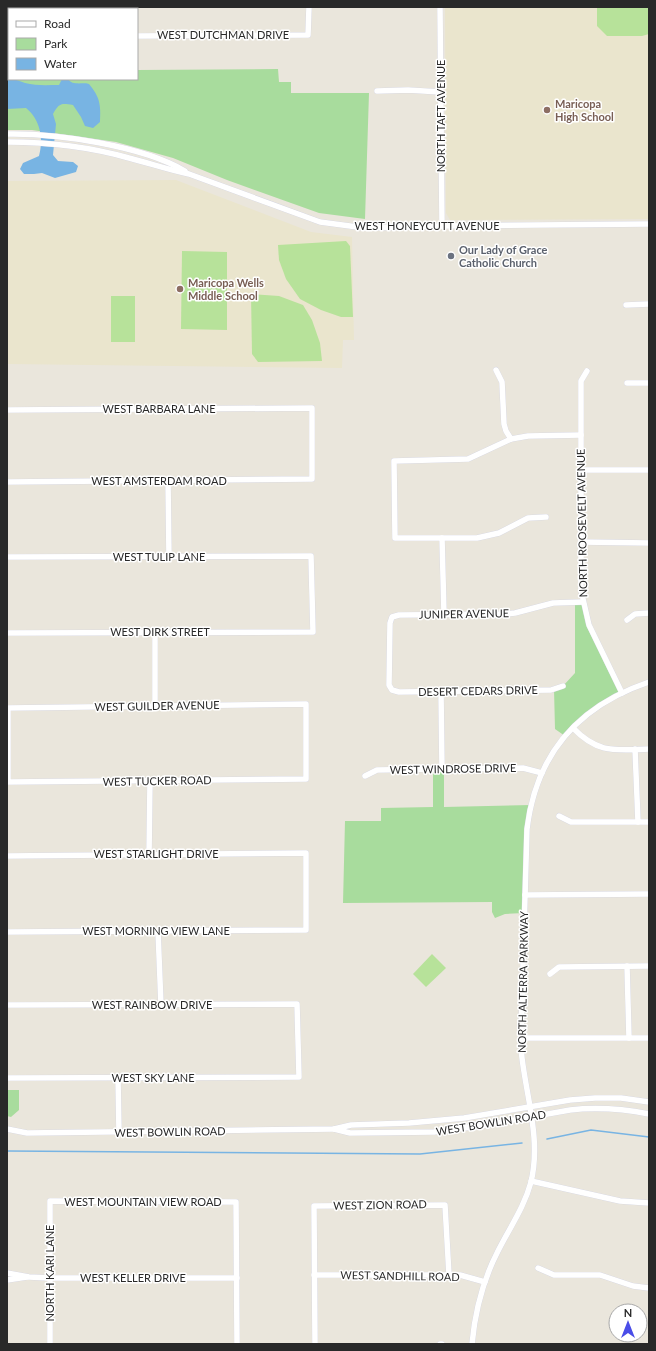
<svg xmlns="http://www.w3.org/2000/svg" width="656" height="1351" viewBox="0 0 656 1351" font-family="Lato,sans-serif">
  <rect width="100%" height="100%" fill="#eae6dc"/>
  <g fill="#eae5cd">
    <path d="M445 7H649V219L450 220 446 213Z"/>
    <path d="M176 180 311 232 352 237 354 340H343L342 368 7 364V181Z"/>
  </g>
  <g fill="#a8dc9d">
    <path d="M7 39H9V79H137V70L278 69 279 82H291V93H369L365 219 319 213 227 180 173 158 116 142 32 130H7Z"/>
    <path d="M575 602H583L586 615 622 693 604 702 565 736 555 729 554 689 563 686 575 673Z"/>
    <path d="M433 769H444V807L531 805 524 913 505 914 495 918 492 912V902L343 903 345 821H381V808L433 807Z"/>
    <path d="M7 1090H19V1110L11 1117 7 1116Z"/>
  </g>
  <g fill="#b7e29a">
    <path d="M597 7H649V34L642 36H607L597 26Z"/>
    <path d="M346 241 350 246 353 317H341L321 310 300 299 286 279 279 260 278 245Z"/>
    <path d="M182 251 227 252V330L181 329Z"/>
    <path d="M251 294 279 296 303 305 312 320 320 343 322 361 258 362 252 354Z"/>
    <rect x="111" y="296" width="24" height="46"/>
    <path d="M432 954 446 968 426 987 413 974Z"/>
  </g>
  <path fill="#78b4e3" d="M7 76H9V79C15 79 19 81 25 83 36 86 48 85 59 85L62 79H68C72 86 82 82 89 84 100 97 101 105 100 122L93 128 85 126 81 117 73 105C61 103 59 103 53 114L56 124 53 155 58 161 73 162 78 166 76 172 55 178 42 173 34 174H24L20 169 23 163 39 156C44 139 40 119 26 108L7 109Z"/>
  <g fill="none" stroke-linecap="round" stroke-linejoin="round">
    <g stroke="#78b4e3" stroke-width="1.5">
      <path d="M547 1139 591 1130 649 1137"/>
      <path d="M7 1151 420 1154 522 1143"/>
    </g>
    <defs>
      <g id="minor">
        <path d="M15 7V9"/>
        <path d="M440 7 442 226"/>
        <path d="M7 36H9"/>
        <path d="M137 36 308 35 309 7"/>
        <path d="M377 91 408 90 440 92"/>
        <path d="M7 134C57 133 143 146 185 171"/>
        <path d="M7 142C48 142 90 147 129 158 149 163 169 170 189 174L320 222 365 228 442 226 649 224"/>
        <path d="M626 305 649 304"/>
        <path d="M496 370 502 382 504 424 506 431 511 439"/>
        <path d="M587 371 581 381V590L589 625 622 693"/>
        <path d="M627 383H649"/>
        <path d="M7 410 312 408V479L7 482"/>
        <path d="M581 470H649"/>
        <path d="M168 481 169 557"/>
        <path d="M546 517 528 518 499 533 477 538H395L394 461 468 459 511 439 528 436 581 435"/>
        <path d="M442 538 444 614"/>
        <path d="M581 542 649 543"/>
        <path d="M7 557 311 556 313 632 7 633"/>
        <path d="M627 620 635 614 649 613"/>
        <path d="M155 632V706"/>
        <path d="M563 686 551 690 399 692 392 690 389 685 390 623 392 617 399 615 506 614 515 613 553 603 583 602"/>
        <path d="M441 692 442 769"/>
        <path d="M306 704V779L8 782V708Z"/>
        <path d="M573 728C598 754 615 750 649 749"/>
        <path d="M635 749 638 822"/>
        <path d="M365 776 377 770 433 769 523 768 542 773"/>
        <path d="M559 816 571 822H649"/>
        <path d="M149 855 150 781"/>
        <path d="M7 856 306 853V930L7 932"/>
        <path d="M525 895 649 894"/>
        <path d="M158 931 161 1005"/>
        <path d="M627 966 629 1038"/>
        <path d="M550 974 559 967 649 966"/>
        <path d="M7 1005 297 1004 299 1077 7 1078"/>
        <path d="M521 1038H649"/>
        <path d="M118 1078 119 1133"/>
        <path d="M7 1129 27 1133 334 1129 351 1125 409 1123 464 1118 570 1100 595 1098H621L649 1102"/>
        <path d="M334 1129 350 1133 434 1132 486 1125 570 1110C597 1107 623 1109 649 1114"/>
        <path d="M531 1181 620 1201 649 1203"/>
        <path d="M538 1268 554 1275H600L633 1286 649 1288"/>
        <path d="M7 1273 29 1277 50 1278H237"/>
        <path d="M314 1275H460L485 1282"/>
        <path d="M7 1280 27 1277"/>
        <path d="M50 1344V1201L236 1202 237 1344"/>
        <path d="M315 1344 314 1206 445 1205 449 1275"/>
        <path d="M440 1344H442"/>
        <path d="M472 1344C475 1311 483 1280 498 1251 510 1227 524 1208 531 1182 541 1141 527 1099 522 1058 521 1050 522 1041 521 1033L527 829C536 754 578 706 649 682"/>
      </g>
    </defs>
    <use href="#minor" stroke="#d1d2e0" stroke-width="6"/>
    <use href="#minor" stroke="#fff" stroke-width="5.5"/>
  </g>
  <g fill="#8d6e63" stroke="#fff" stroke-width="1.5">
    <circle cx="547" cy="110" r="4"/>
    <circle cx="180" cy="289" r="4"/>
  </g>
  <circle fill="#6b7280" stroke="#fff" stroke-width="1.5" cx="451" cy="256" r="4"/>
  <g text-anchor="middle" stroke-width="3" stroke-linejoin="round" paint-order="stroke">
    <g font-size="11" fill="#292929" stroke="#fff">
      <text x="223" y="39">WEST DUTCHMAN DRIVE</text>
      <text transform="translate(441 116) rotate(-90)" y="4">NORTH TAFT AVENUE</text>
      <text x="427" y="230">WEST HONEYCUTT AVENUE</text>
      <text x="159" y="413">WEST BARBARA LANE</text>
      <text x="159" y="485">WEST AMSTERDAM ROAD</text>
      <text transform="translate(582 523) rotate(-91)" y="4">NORTH ROOSEVELT AVENUE</text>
      <text x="159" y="561">WEST TULIP LANE</text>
      <text transform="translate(464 614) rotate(-1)" y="4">JUNIPER AVENUE</text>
      <text x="160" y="636">WEST DIRK STREET</text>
      <text transform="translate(478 691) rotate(-1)" y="4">DESERT CEDARS DRIVE</text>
      <text transform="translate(157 706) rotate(-1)" y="4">WEST GUILDER AVENUE</text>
      <text transform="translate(453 769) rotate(-1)" y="4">WEST WINDROSE DRIVE</text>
      <text transform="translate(157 781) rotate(-1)" y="4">WEST TUCKER ROAD</text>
      <text x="156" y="858">WEST STARLIGHT DRIVE</text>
      <text x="156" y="935">WEST MORNING VIEW LANE</text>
      <text transform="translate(523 982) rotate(-89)" y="4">NORTH ALTERRA PARKWAY</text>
      <text x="152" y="1009">WEST RAINBOW DRIVE</text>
      <text x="153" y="1082">WEST SKY LANE</text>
      <text transform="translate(491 1123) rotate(-9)" y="4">WEST BOWLIN ROAD</text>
      <text transform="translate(170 1132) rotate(-1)" y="4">WEST BOWLIN ROAD</text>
      <text x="143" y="1206">WEST MOUNTAIN VIEW ROAD</text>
      <text transform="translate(380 1205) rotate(-1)" y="4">WEST ZION ROAD</text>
      <text transform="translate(50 1273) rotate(-90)" y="4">NORTH KARI LANE</text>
      <text transform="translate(400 1276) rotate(1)" y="4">WEST SANDHILL ROAD</text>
      <text x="133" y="1282">WEST KELLER DRIVE</text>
    </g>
    <g font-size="11" font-weight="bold" fill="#785e54" stroke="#fff" text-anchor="start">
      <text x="555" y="108">Maricopa<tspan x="555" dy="13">High School</tspan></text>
      <text x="188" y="287">Maricopa Wells<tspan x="188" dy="13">Middle School</tspan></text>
    </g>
    <g font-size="11" font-weight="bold" fill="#5b616d" stroke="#fff" text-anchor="start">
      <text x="459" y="254">Our Lady of Grace<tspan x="459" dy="13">Catholic Church</tspan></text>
    </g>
  </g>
  <rect width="656" height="1351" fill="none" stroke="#292929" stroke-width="16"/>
  <rect x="8" y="8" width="130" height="72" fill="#ffffff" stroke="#a9a9a9"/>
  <rect x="16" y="21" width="20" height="6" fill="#ffffff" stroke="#a9a9a9"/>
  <text x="44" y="28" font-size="12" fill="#292929">Road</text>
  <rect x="16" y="38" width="20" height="12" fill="#a8dc9d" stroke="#a9a9a9"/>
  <text x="44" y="48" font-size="12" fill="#292929">Park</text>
  <rect x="16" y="58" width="20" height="12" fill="#78b4e3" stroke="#a9a9a9"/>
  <text x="44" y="68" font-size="12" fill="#292929">Water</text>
  <g transform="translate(628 1323)"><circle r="19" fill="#ffffff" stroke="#a9a9a9"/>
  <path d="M0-3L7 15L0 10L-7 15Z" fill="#4a4de8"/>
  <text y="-6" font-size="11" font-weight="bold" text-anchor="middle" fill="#292929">N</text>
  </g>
</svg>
